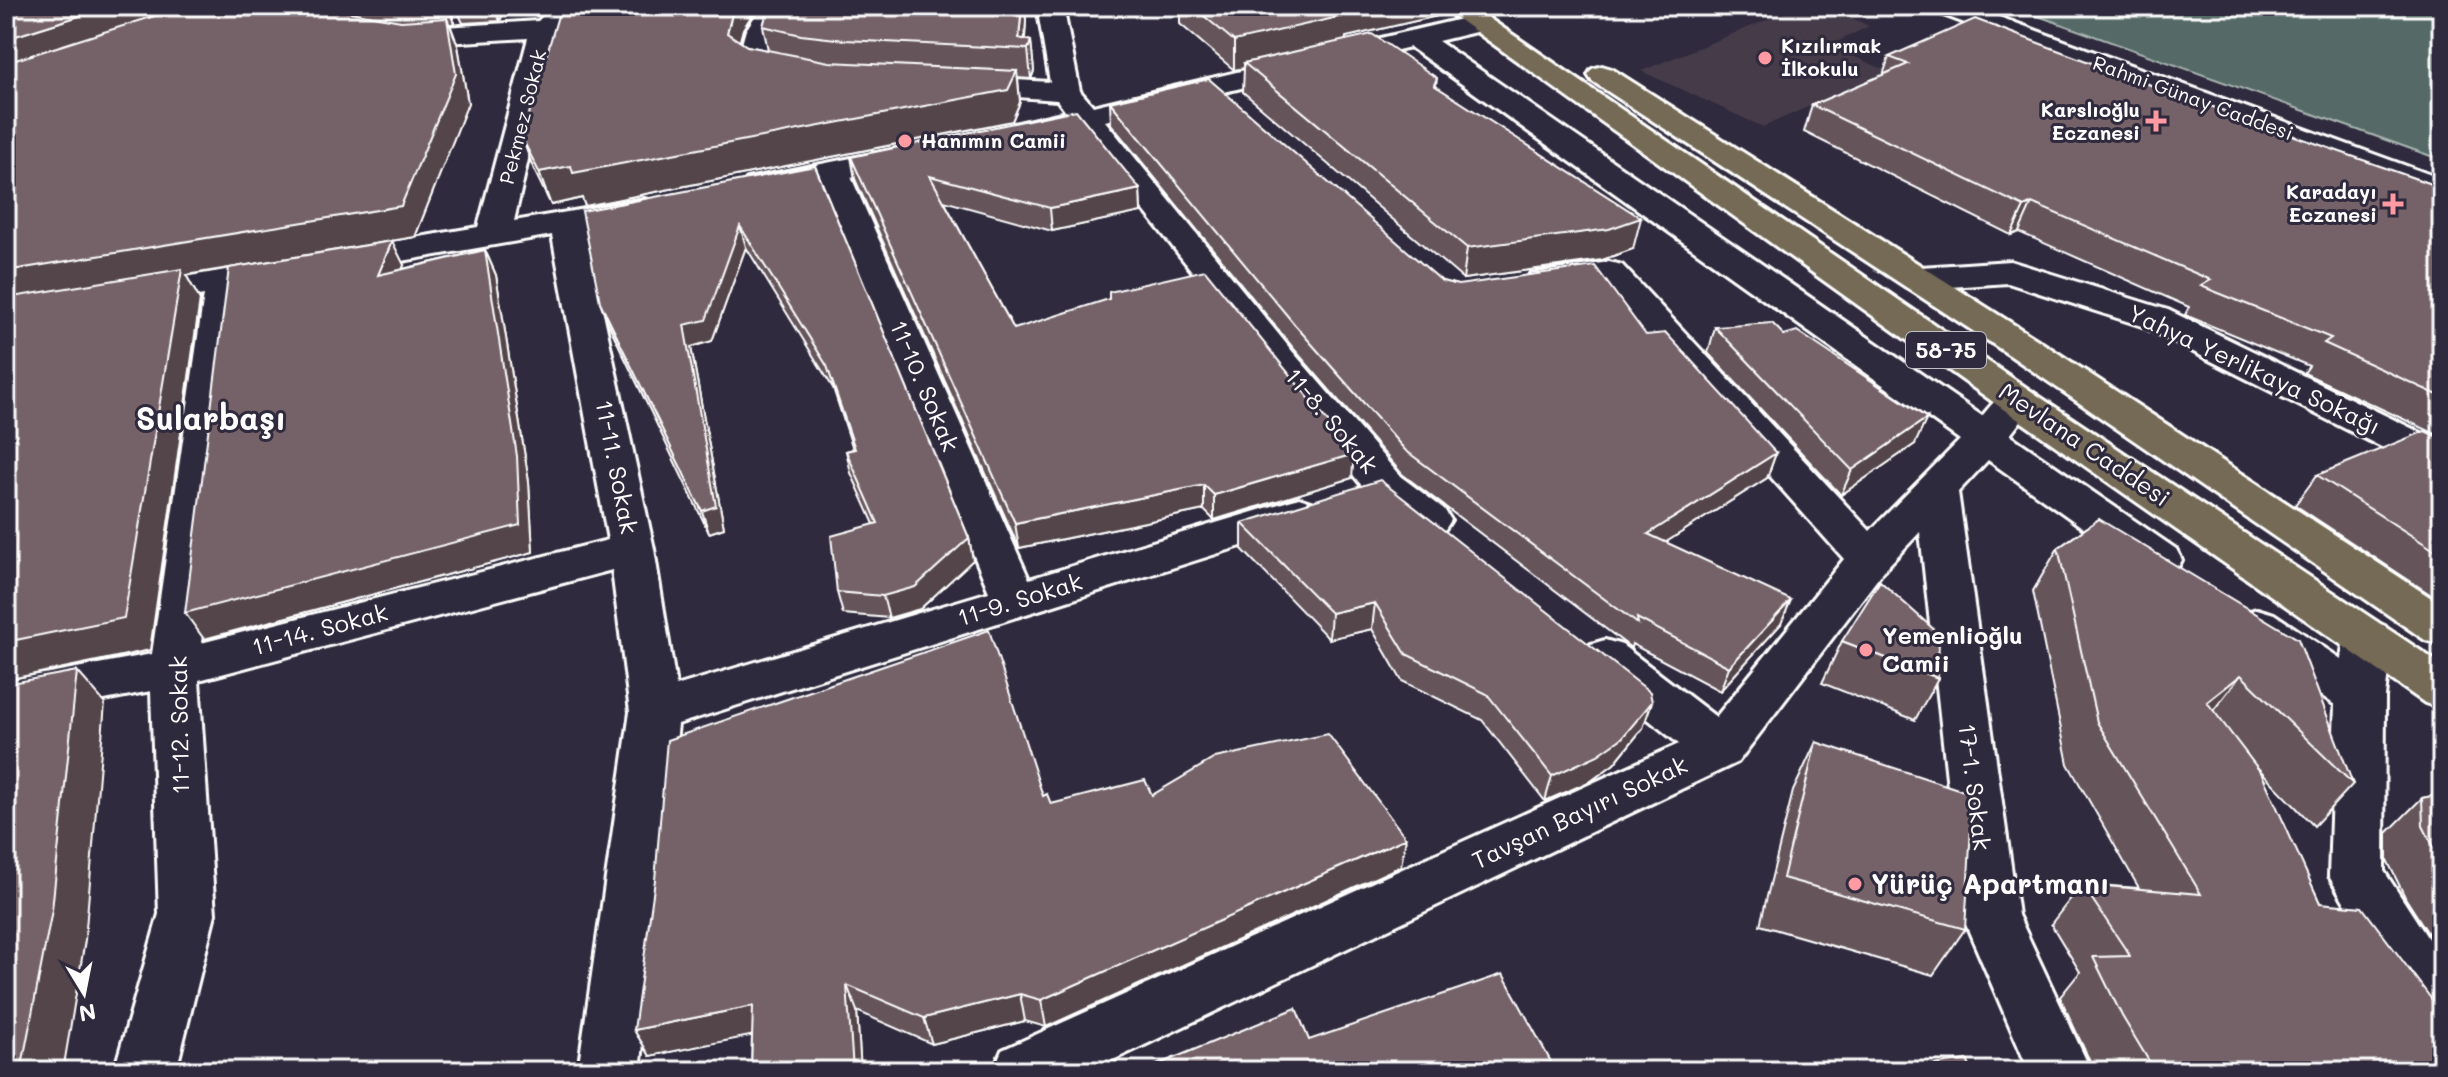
<svg xmlns="http://www.w3.org/2000/svg" width="2448" height="1077" viewBox="0 0 2448 1077" font-family="Mali,sans-serif">
  <rect width="100%" height="100%" fill="#2f2a3d"/>
  <filter id="ink" filterUnits="userSpaceOnUse"><feTurbulence type="fractalNoise" baseFrequency=".0125" numOctaves="2"/><feDisplacementMap in="SourceGraphic" scale="16" xChannelSelector="R" yChannelSelector="G"/><feConvolveMatrix kernelMatrix="1 2 1 2 8 2 1 2 1" color-interpolation-filters="sRGB"/></filter>
  <g filter="url(#ink)">
    <path fill="#443b4a" d="M1801 6H1825L1869 26 1829 46 1888 71 1763 127 1641 71Z"/>
    <path fill="#546b66" stroke="#aab5b2" stroke-width="2" d="M2010 6H2442V160Z"/>
    <g fill="none" stroke-linecap="round" stroke-linejoin="round">
      <defs>
        <g id="street">
          <path d="M553 6H573L576 11 571 19 614 16 624 18 628 24 624 30 556 36 514 221 644 199 656 202 661 209 656 216 585 229 654 549 676 686 989 592 821 183 759 196 747 193 743 186 747 179 911 146 922 148 927 155 922 162 851 177 1029 579 1299 498 1314 503 1321 513 1314 523 678 724 640 1071H578L630 712 612 570 199 680 215 914 176 1071H114L159 914 151 691 6 719V681L152 654 204 295 132 308 119 305 114 297 119 289 132 286 478 227 528 38 413 45 385 40 381 34 385 28 395 26 413 29 538 21ZM552 235 608 540 201 643 241 289Z"/>
          <path d="M762 6H788L774 30 766 59 802 69 806 75 802 81C782 86 749 80 737 62L746 30Z"/>
          <path d="M1037 6H1063L1080 91 1093 106 1478 15 1488 17 1492 23 1488 29 1438 41 1982 416C1998 397 2006 385 2031 391L2037 400 2010 435 2176 549 2182 560 2176 571 2160 576 2144 571 1988 460 1958 492 2018 915 2091 1071H2029L1962 915 1920 532 1885 569 1738 762 1090 1071H993L1002 1050 1679 744 1588 671 1581 658 1588 645 1605 640 1622 645 1716 717 1844 559 1600 285 1543 293 1530 290 1525 282 1530 274 1609 262 1622 265 1870 531 1960 440 1410 47 1105 121 1292 351 1400 476 1444 509 1451 520 1444 531C1413 539 1393 514 1370 496L1078 127 1025 140 1014 138 1010 131 1014 124 1066 112 1057 100 950 92 945 86 950 80 960 77 1050 82Z"/>
          <path d="M1931 6H1969L2442 179V200L1935 12Z"/>
          <path d="M2010 261 2168 310 2442 443V474L2427 470 2142 326 2008 283 1921 289 1908 286 1903 278 1908 270 1921 267Z"/>
          <path d="M2257 609 2274 614 2341 659 2344 638 2351 626 2368 620 2385 626 2392 638 2385 697 2384 871 2442 960V1040L2421 1032 2329 876 2335 705 2240 638 2234 626 2240 614Z"/>
        </g>
        <g id="primary">
          <path d="M1440 6H1471L2031 391 2442 665V709L2425 703 2003 409Z"/>
          <path d="M1602 66 1612 69 2038 340 2442 605V645L2425 640 2011 356 1592 81 1588 75 1592 69Z"/>
        </g>
      </defs>
      <use href="#street" stroke="#fff" stroke-width="6"/>
      <use href="#primary" stroke="#fff" stroke-width="6"/>
      <use href="#street" fill="#2f2a3d" fill-rule="evenodd"/>
      <use href="#primary" fill="#746b55" fill-rule="evenodd"/>
    </g>
    <g fill="#65545a" stroke="#fff" stroke-width="2">
      <path d="M6 6H452L454 24H450L458 46 468 103 415 237 344 248 404 265 402 269 485 250 496 275 529 482 533 552 204 639 229 268 186 275 200 300 150 650 6 680Z"/>
      <path d="M455 6H506L500 21 463 23Z"/>
      <path d="M573 6H758L743 29 740 42 747 46 768 50 763 26 769 6H1025L1026 21 1025 39 1031 41 1034 71 1031 79 1018 78 1020 102 1012 121 585 206 582 198 551 205 534 170 522 138 574 9Z"/>
      <path d="M1180 6H1447L1446 14 1346 37 1345 40 1437 78 1436 86 1633 249 1602 260 1463 279 1243 92 1244 68 1234 70 1180 24Z"/>
      <path d="M1889 57 2142 82 2442 188V437L2304 373 2309 366 2185 315 2189 307 2019 232 2011 235 1804 132 1812 105 1883 75Z"/>
      <path d="M1110 102 1442 281 1646 335 1776 453 1767 478 1666 542 1781 624 1720 691 1632 644 1631 648 1402 474 1294 349 1111 124Z"/>
      <path d="M851 157 1140 189 1141 212 1052 231 944 201 1014 329 1352 478 1214 520 1204 510 1019 548 855 179Z"/>
      <path d="M815 166 969 538 973 560 920 609 889 618 843 614 837 592 874 524 851 473 846 451 853 449 833 388 746 247 712 341 691 347 724 528 709 533 608 323 600 302Z"/>
      <path d="M1715 327 1784 335 1915 444 1841 495 1708 353Z"/>
      <path d="M2442 439V602L2295 505 2317 475Z"/>
      <path d="M2099 519 2353 784 2314 826 2255 765 2320 903 2442 1071H2096L2087 1055 2060 997 2080 972 2051 924 2082 884 2139 888 2068 764 2033 591 2058 548Z"/>
      <path d="M1242 523 1643 728 1614 764 1591 781 1545 801 1482 720 1402 681 1372 629 1329 639 1242 549Z"/>
      <path d="M1842 641 1938 678 1915 720 1822 683Z"/>
      <path d="M1816 742 1965 929 1933 975 1760 925 1793 791Z"/>
      <path d="M2442 794V955L2406 899 2387 860V833L2422 798Z"/>
      <path d="M1152 795 1401 866 1046 1027 1025 1021 932 1044 857 1011 861 1071H751L752 1035 650 1056 634 1030 1043 796 1051 804Z"/>
    </g>
    <g fill="#52454a" stroke="#fff" stroke-width="2">
      <path d="M111 6H209L6 72V39Z"/>
      <path d="M448 6H452L454 24Z"/>
      <path d="M494 6H506L500 21Z"/>
      <path d="M573 6H639L577 15Z"/>
      <path d="M734 6H758L743 29 734 63 727 33Z"/>
      <path d="M1022 6H1025L1026 21 1024 48 1019 38Z"/>
      <path d="M1358 6H1447L1446 14 1346 37 1345 44 1244 63V68L1234 70V41L1339 10Z"/>
      <path d="M447 18 458 46 468 103 415 237 186 275 200 300 150 650 6 680V271Z"/>
      <path d="M1031 41 1034 71 1031 79 1028 49Z"/>
      <path d="M1017 71 1020 102 1012 121 585 206 582 198 551 205 539 172Z"/>
      <path d="M1140 189 1141 212 1052 231 1050 208Z"/>
      <path d="M2032 203 2019 232 2011 235 2024 207Z"/>
      <path d="M1641 218 1633 249 1602 260 1463 279 1467 248Z"/>
      <path d="M740 226 746 247 712 341 691 347 724 528 709 533 702 511 684 325Z"/>
      <path d="M392 241 404 265 390 300 378 275Z"/>
      <path d="M485 250 496 275 529 482 533 552 204 639 185 613Z"/>
      <path d="M1927 418 1915 444 1841 495 1852 470Z"/>
      <path d="M1776 453 1767 478 1641 558 1648 534Z"/>
      <path d="M1354 454 1352 478 1214 520V495Z"/>
      <path d="M1204 485V510L1019 548 1015 523Z"/>
      <path d="M969 538 973 560 920 609 889 618 883 596Z"/>
      <path d="M1791 600 1781 624 1720 691 1729 667Z"/>
      <path d="M1375 603 1372 629 1329 639 1331 613Z"/>
      <path d="M77 671 105 703 85 940 63 1071H21Z"/>
      <path d="M2241 675 2208 717 2207 702Z"/>
      <path d="M1652 702 1643 728 1614 764 1591 781 1545 801 1552 776Z"/>
      <path d="M1406 838 1401 866 1046 1027 1041 1000Z"/>
      <path d="M847 985 857 1011 861 1071H847Z"/>
      <path d="M1020 994 1025 1021 932 1044 924 1018Z"/>
      <path d="M753 1006 765 1033 650 1056 634 1030Z"/>
    </g>
    <g fill="#756269" stroke="#fff" stroke-width="2">
      <path d="M6 6H111L6 39Z"/>
      <path d="M186 6H316L401 21 447 18 456 74 401 206 6 271V63Z"/>
      <path d="M617 6H734L727 33 747 46 829 62 1017 71 1008 90 573 173 571 166 539 172 522 138 560 9Z"/>
      <path d="M769 6H1022L1019 38 1031 41 1028 49 845 40 801 35 763 26Z"/>
      <path d="M1192 6H1358L1339 10 1347 15 1234 41Z"/>
      <path d="M1975 19 2142 82 2442 188V397L2324 343 2331 338 2201 286 2211 280 2032 203 2024 207 1812 105 1908 64 1889 57Z"/>
      <path d="M1372 34 1437 78 1434 85 1641 218 1609 229 1467 248 1244 63Z"/>
      <path d="M1209 79 1442 281 1458 285 1595 266 1646 335 1666 333 1776 453 1648 534 1791 600 1729 667 1637 618 1638 624 1405 450 1295 325 1110 102Z"/>
      <path d="M1076 110 1140 189 1050 208 930 176 1014 329 1109 299V292L1205 270 1354 454 1214 495 1204 485 1015 523 851 157Z"/>
      <path d="M815 166 969 538 915 587 883 596 837 592 831 536 878 523 846 451 855 449 827 366 740 226 706 320 684 325 716 506 702 511 600 302 582 211Z"/>
      <path d="M392 241 378 275 485 250 517 456 520 525 185 613 229 268Z"/>
      <path d="M182 269 124 618 6 642V298Z"/>
      <path d="M1772 323 1784 335 1797 331 1927 418 1852 470 1715 327Z"/>
      <path d="M2425 431 2442 439V555L2317 475Z"/>
      <path d="M1380 480 1650 692 1652 702 1622 738 1598 755 1552 776 1487 694 1406 654 1375 603 1331 613 1242 523Z"/>
      <path d="M2099 519 2298 639 2353 784 2241 675 2207 702 2262 774 2320 903 2362 907 2442 1013V1071H2155L2122 1016 2093 957 2130 956 2082 884 2201 894 2097 722 2058 548Z"/>
      <path d="M1880 581 1939 634 1938 678 1842 641Z"/>
      <path d="M989 630 1043 796 1047 794 1051 804 1145 780 1152 795 1215 758 1328 734 1406 838 1041 1000 1020 994 924 1018 847 985 853 1069 847 1071H751L753 1006 634 1030 655 880 667 740Z"/>
      <path d="M77 671 52 910 21 1071H6V684Z"/>
      <path d="M1816 742 1973 794 1965 929 1783 878Z"/>
      <path d="M2442 794V863L2423 826 2422 798Z"/>
      <path d="M1503 974 1556 1071H1142L1296 1008 1309 1040Z"/>
      <path d="M1967 1060 1972 1071H1890Z"/>
    </g>
  </g>
  <g fill="#ff9aa2" stroke="#2f2a3d" stroke-width="3">
    <circle cx="1765" cy="58" r="8"/>
    <path d="M2152 109h8v8h8v8h-8v8h-8v-8h-8v-8h8z"/>
    <circle cx="905" cy="141" r="8"/>
    <path d="M2389 192h8v8h8v8h-8v8h-8v-8h-8v-8h8z"/>
    <circle cx="1866" cy="650" r="8"/>
    <circle cx="1855" cy="884" r="8"/>
  </g>
  <g text-anchor="middle" stroke-width="6" stroke-linejoin="round" paint-order="stroke">
    <g font-size="20" font-weight="bold" fill="#fff" stroke="#2f2a3d" text-anchor="start">
      <text x="1781" y="53">Kızılırmak<tspan x="1781" dy="23">İlkokulu</tspan></text>
      <text x="2140" y="117" text-anchor="end">Karslıoğlu<tspan x="2140" dy="23">Eczanesi</tspan></text>
      <text x="921" y="148">Hanımın Camii</text>
      <text x="2377" y="199" text-anchor="end">Karadayı<tspan x="2377" dy="23">Eczanesi</tspan></text>
    </g>
    <g font-size="20" fill="#fff" stroke="#2f2a3d">
      <text transform="translate(2193 98) rotate(20)" y="7">Rahmi Günay Caddesi</text>
      <text transform="translate(523 117) rotate(-76)" y="7">Pekmez Sokak</text>
    </g>
    <rect fill="#2f2a3d" stroke="#c1bfc5" stroke-width="2" x="1906" y="332" width="80" height="36" rx="6"/>
    <g font-size="22" font-weight="bold" fill="#fff">
      <text x="1946" y="358">58-75</text>
    </g>
    <g font-size="24" fill="#fff" stroke="#2f2a3d">
      <text transform="translate(2254 370) rotate(25)" y="8">Yahya Yerlikaya Sokağı</text>
      <text transform="translate(924 386) rotate(67)" y="8">11-10. Sokak</text>
      <text transform="translate(1331 421) rotate(50)" y="8">11-8. Sokak</text>
      <text transform="translate(2084 445) rotate(34)" y="8">Mevlana Caddesi</text>
      <text transform="translate(616 467) rotate(79)" y="8">11-11. Sokak</text>
      <text transform="translate(1020 600) rotate(-17)" y="8">11-9. Sokak</text>
      <text transform="translate(320 630) rotate(-15)" y="8">11-14. Sokak</text>
      <text transform="translate(180 725) rotate(-91)" y="8">11-12. Sokak</text>
      <text transform="translate(1974 787) rotate(83)" y="8">17-1. Sokak</text>
      <text transform="translate(1580 813) rotate(-25)" y="8">Tavşan Bayırı Sokak</text>
    </g>
    <g font-size="24" font-weight="bold" fill="#fff" stroke="#2f2a3d" text-anchor="start">
      <text x="1882" y="644">Yemenlioğlu<tspan x="1882" dy="28">Camii</tspan></text>
    </g>
    <g font-size="28" font-weight="bold" fill="#fff" stroke="#2f2a3d" text-anchor="start">
      <text x="1871" y="894">Yürüç Apartmanı</text>
    </g>
    <g font-size="32" font-weight="bold" fill="#fff" stroke="#2f2a3d">
      <text x="211" y="430">Sularbaşı</text>
    </g>
  </g>
  <rect width="2448" height="1077" fill="none" stroke="#2f2a3d" stroke-width="32"/>
  <rect x="16" y="16" width="2416" height="1045" fill="none" stroke="#fff" stroke-width="3" filter="url(#ink)"/>
  <g transform="translate(84 993) rotate(170)" stroke="#2f2a3d" stroke-width="6" paint-order="stroke">
  <path d="M0-6L14 30L0 20L-14 30Z" fill="#ffffff"/>
  <text y="-12" font-size="22" font-weight="bold" text-anchor="middle" fill="#ffffff">N</text>
  </g>
</svg>
